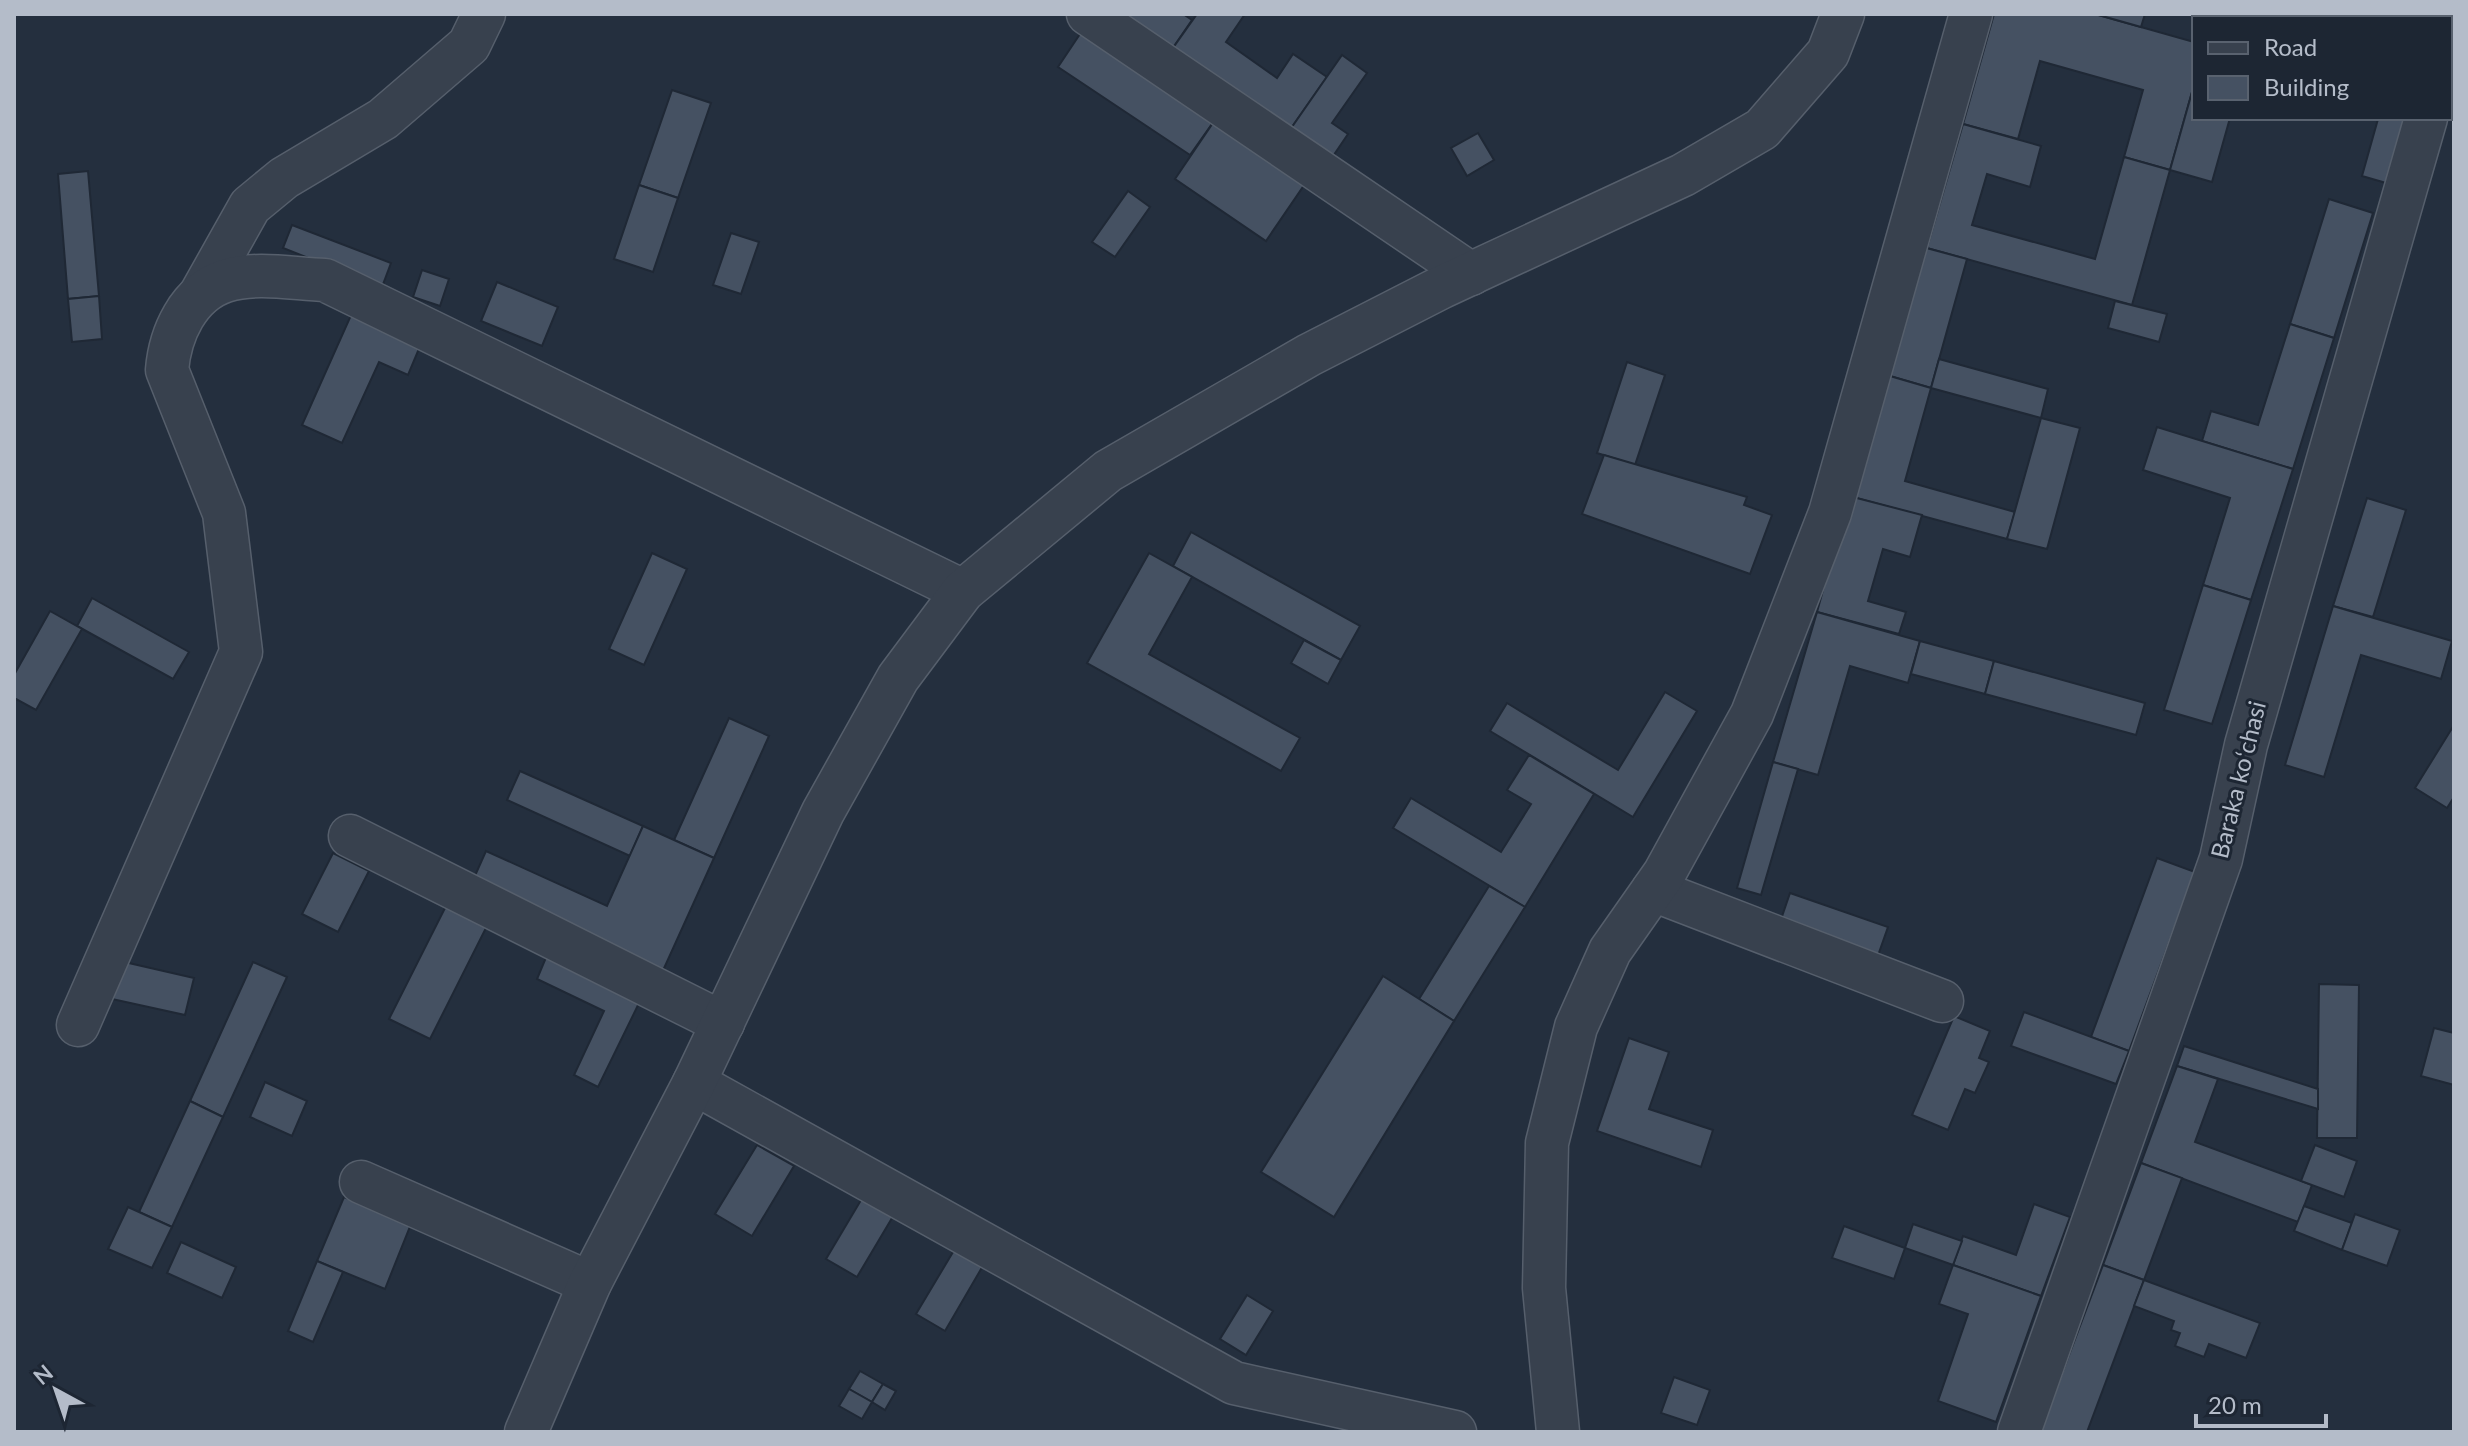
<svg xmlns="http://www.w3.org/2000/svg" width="2468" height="1446" viewBox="0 0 2468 1446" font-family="Lato,sans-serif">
  <rect width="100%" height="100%" fill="#242f3e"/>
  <g fill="#455162" stroke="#1f2835" stroke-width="2">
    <path d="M1109 14H1183L1192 20 1168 55Z"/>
    <path d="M1197 14H1245L1226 42 1277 78 1293 54 1327 77 1285 137 1168 55Z"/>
    <path d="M1994 14H2095L2194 42V85L2170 170 2124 157 2143 90 2040 61 2018 139 1963 124Z"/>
    <path d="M2095 14H2145L2141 27Z"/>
    <path d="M1086 25 1219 114 1190 155 1058 67Z"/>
    <path d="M1342 55 1367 73 1332 123 1348 134 1327 165 1285 137Z"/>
    <path d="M2194 85V118H2230L2212 182 2170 170Z"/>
    <path d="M672 90 711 103 678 198 639 185Z"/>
    <path d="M1219 114 1311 175 1266 241 1175 179Z"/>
    <path d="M2376 118H2411L2393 185 2362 176 2378 119Z"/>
    <path d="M1963 124 2041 146 2030 187 1987 174 1972 225 2095 259 2124 157 2170 170 2132 305 1927 248Z"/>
    <path d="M1478 133 1494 160 1467 176 1451 148Z"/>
    <path d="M88 171 99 296 68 299 58 174Z"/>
    <path d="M639 185 678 198 653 272 614 259Z"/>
    <path d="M1128 191 1150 207 1115 257 1092 242Z"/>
    <path d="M2329 199 2373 213 2334 338 2290 324Z"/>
    <path d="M292 225 391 263 382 287 283 248Z"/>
    <path d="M731 233 759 242 741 294 713 285Z"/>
    <path d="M1919 246 1967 259 1931 388 1883 374Z"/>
    <path d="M422 270 449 279 440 306 413 297Z"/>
    <path d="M497 282 558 307 542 346 481 321Z"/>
    <path d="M99 296 102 339 72 342 68 299Z"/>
    <path d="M2115 301 2167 314 2159 342 2108 328Z"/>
    <path d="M352 313 421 344 408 375 379 362 342 443 302 425Z"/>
    <path d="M2290 324 2334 338 2293 469 2202 441 2211 411 2258 425Z"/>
    <path d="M1939 359 2048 389 2041 418 1931 388Z"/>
    <path d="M1627 362 1665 375 1635 465 1597 453Z"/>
    <path d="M1883 374 1931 388 1905 481 2015 512 2007 539 1849 496Z"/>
    <path d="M2041 418 2080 428 2047 549 2007 539Z"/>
    <path d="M2157 427 2293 469 2251 600 2203 585 2230 498 2143 470Z"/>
    <path d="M1604 455 1747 497 1744 505 1772 515 1750 574 1582 514Z"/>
    <path d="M1849 496 1922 515 1910 557 1883 549 1868 601 1906 612 1899 634 1817 612Z"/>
    <path d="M2367 498 2406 510 2373 617 2333 606Z"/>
    <path d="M1191 532 1360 626 1341 660 1173 566Z"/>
    <path d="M652 553 687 569 644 665 609 649Z"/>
    <path d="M1149 553 1192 577 1149 654 1300 738 1281 771 1087 663Z"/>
    <path d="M2203 585 2251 600 2212 724 2164 710Z"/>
    <path d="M92 598 189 652 173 679 77 626Z"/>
    <path d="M2333 606 2452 641 2441 679 2361 655 2324 777 2285 765Z"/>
    <path d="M50 611 82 629 36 710 14 698V675Z"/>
    <path d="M1817 612 1920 641 1908 683 1850 666 1818 775 1773 762Z"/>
    <path d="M1304 640 1341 660 1328 684 1291 663Z"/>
    <path d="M1920 641 1994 661 1985 694 1911 674Z"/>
    <path d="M1994 661 2145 703 2136 735 1985 694Z"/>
    <path d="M1665 692 1697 711 1633 817 1490 731 1507 703 1618 770Z"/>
    <path d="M729 718 769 736 714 858 674 840Z"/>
    <path d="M2454 725V797L2447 808 2415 788Z"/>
    <path d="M1529 755 1594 794 1525 907 1393 828 1411 798 1501 852 1531 804 1507 790Z"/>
    <path d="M1773 762 1798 769 1761 895 1737 888Z"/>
    <path d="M520 771 643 826 630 856 507 800Z"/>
    <path d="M643 826 714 858 661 975 469 889 486 851 607 906Z"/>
    <path d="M333 853 369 871 338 932 302 914Z"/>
    <path d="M2157 858 2195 872 2129 1051 2091 1037Z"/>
    <path d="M1489 886 1525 907 1454 1021 1419 999Z"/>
    <path d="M1790 893 1888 927 1875 964 1777 931Z"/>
    <path d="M447 904 488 924 430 1039 389 1019Z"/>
    <path d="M547 955 642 997 598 1087 574 1075 604 1011 537 979Z"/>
    <path d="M120 961 194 978 185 1015 112 999Z"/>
    <path d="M253 962 287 977 223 1117 190 1101Z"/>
    <path d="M1383 976 1454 1021 1334 1217 1261 1172Z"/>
    <path d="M2319 984 2359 985 2357 1138H2317Z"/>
    <path d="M2024 1012 2129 1051 2116 1084 2011 1046Z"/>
    <path d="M1954 1016 1990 1031 1979 1058 1989 1062 1975 1093 1965 1089 1948 1130 1912 1115Z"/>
    <path d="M2434 1028 2454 1033V1085L2421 1076Z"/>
    <path d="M1629 1038 1669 1052 1649 1109 1713 1130 1701 1167 1597 1131Z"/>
    <path d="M2184 1046 2318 1089V1109L2177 1066Z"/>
    <path d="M2177 1066 2218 1079 2195 1142 2312 1185 2298 1222 2141 1163Z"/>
    <path d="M265 1082 307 1101 292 1136 250 1117Z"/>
    <path d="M190 1101 223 1117 172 1227 139 1212Z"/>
    <path d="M757 1145 794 1166 752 1236 715 1214Z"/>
    <path d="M2315 1145 2357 1161 2344 1197 2301 1181Z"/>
    <path d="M2141 1163 2182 1178 2144 1280 2103 1265Z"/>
    <path d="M864 1195 895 1213 857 1277 826 1259Z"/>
    <path d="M344 1197 411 1224 385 1289 317 1261Z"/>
    <path d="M2034 1204 2070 1217 2041 1296 1953 1265 1963 1236 2016 1255Z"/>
    <path d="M2304 1206 2352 1223 2342 1250 2294 1231Z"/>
    <path d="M128 1207 172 1227 152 1268 108 1249Z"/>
    <path d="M2355 1214 2400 1230 2387 1266 2342 1250Z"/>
    <path d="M1913 1224 1962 1241 1953 1265 1905 1248Z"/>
    <path d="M1844 1226 1905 1248 1894 1279 1832 1258Z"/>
    <path d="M181 1242 236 1267 222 1298 167 1273Z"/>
    <path d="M956 1247 984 1264 945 1331 916 1314Z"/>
    <path d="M317 1261 343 1272 313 1342 288 1331Z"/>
    <path d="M1953 1265 2041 1296 1996 1422 1938 1401 1968 1314 1939 1304Z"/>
    <path d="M2103 1265 2144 1280 2087 1432H2040Z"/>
    <path d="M2144 1280 2260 1323 2246 1358 2209 1344 2204 1357 2175 1346 2180 1333 2171 1330 2174 1321 2134 1306Z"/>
    <path d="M1247 1295 1273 1311 1246 1355 1220 1339Z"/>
    <path d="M860 1371 883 1384 872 1402 849 1389Z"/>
    <path d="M1674 1377 1710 1390 1697 1425 1661 1413Z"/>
    <path d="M883 1384 896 1391 885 1410 872 1402Z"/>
    <path d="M849 1389 872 1402 862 1419 839 1406Z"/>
  </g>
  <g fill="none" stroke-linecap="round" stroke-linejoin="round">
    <defs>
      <g id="minor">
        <path d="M1088 14 1471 274"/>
        <path d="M2450 36 2454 23"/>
        <path d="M200 295 250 206 284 178 383 119 469 45 484 14"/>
        <path d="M350 836 723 1023"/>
        <path d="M1653 890 1942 1001"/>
        <path d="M78 1025 241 652 224 513 167 370C170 334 188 293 225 281 256 271 294 279 325 280L963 591"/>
        <path d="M694 1083 1234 1383 1455 1432"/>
        <path d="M361 1182 590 1283"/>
        <path d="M526 1432 590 1283 694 1083 823 812 898 678 963 591 1108 471 1309 355 1442 287 1683 175 1762 129 1828 53 1843 14"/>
        <path d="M1558 1432 1544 1288 1547 1143 1576 1027 1610 951 1664 874 1752 714 1830 513 1971 14"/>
        <path d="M2019 1432 2221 859 2246 745 2426 118"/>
      </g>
    </defs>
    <use href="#minor" stroke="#565f6c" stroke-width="45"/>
    <use href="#minor" stroke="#38414e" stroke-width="42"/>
  </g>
  <g text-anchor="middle" stroke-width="6" stroke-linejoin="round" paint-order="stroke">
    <g font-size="24" fill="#b4bcc9" stroke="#1d2633">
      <text transform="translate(2239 780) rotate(-76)" y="8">Baraka koʻchasi</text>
    </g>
  </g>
  <rect width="2468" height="1446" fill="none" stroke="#b4bcc9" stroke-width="32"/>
  <rect x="2192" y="16" width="260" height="104" fill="#1d2633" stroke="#59626f" stroke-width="2"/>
  <rect x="2208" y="42" width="40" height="12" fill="#38414e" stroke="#59626f" stroke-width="2"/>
  <text x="2264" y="56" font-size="24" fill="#b4bcc9">Road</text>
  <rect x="2208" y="76" width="40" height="24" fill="#455162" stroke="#59626f" stroke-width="2"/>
  <text x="2264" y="96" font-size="24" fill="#b4bcc9">Building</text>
  <g transform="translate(56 1390) rotate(320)" stroke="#1d2633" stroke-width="6" paint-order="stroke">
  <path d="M0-6L14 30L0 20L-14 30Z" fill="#b4bcc9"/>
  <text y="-12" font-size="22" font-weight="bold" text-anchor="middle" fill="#b4bcc9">N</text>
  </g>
  <path d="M2196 1414v12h130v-12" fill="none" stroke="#b4bcc9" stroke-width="4"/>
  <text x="2208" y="1414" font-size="24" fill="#b4bcc9" stroke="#1d2633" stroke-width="6" paint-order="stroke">20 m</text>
</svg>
